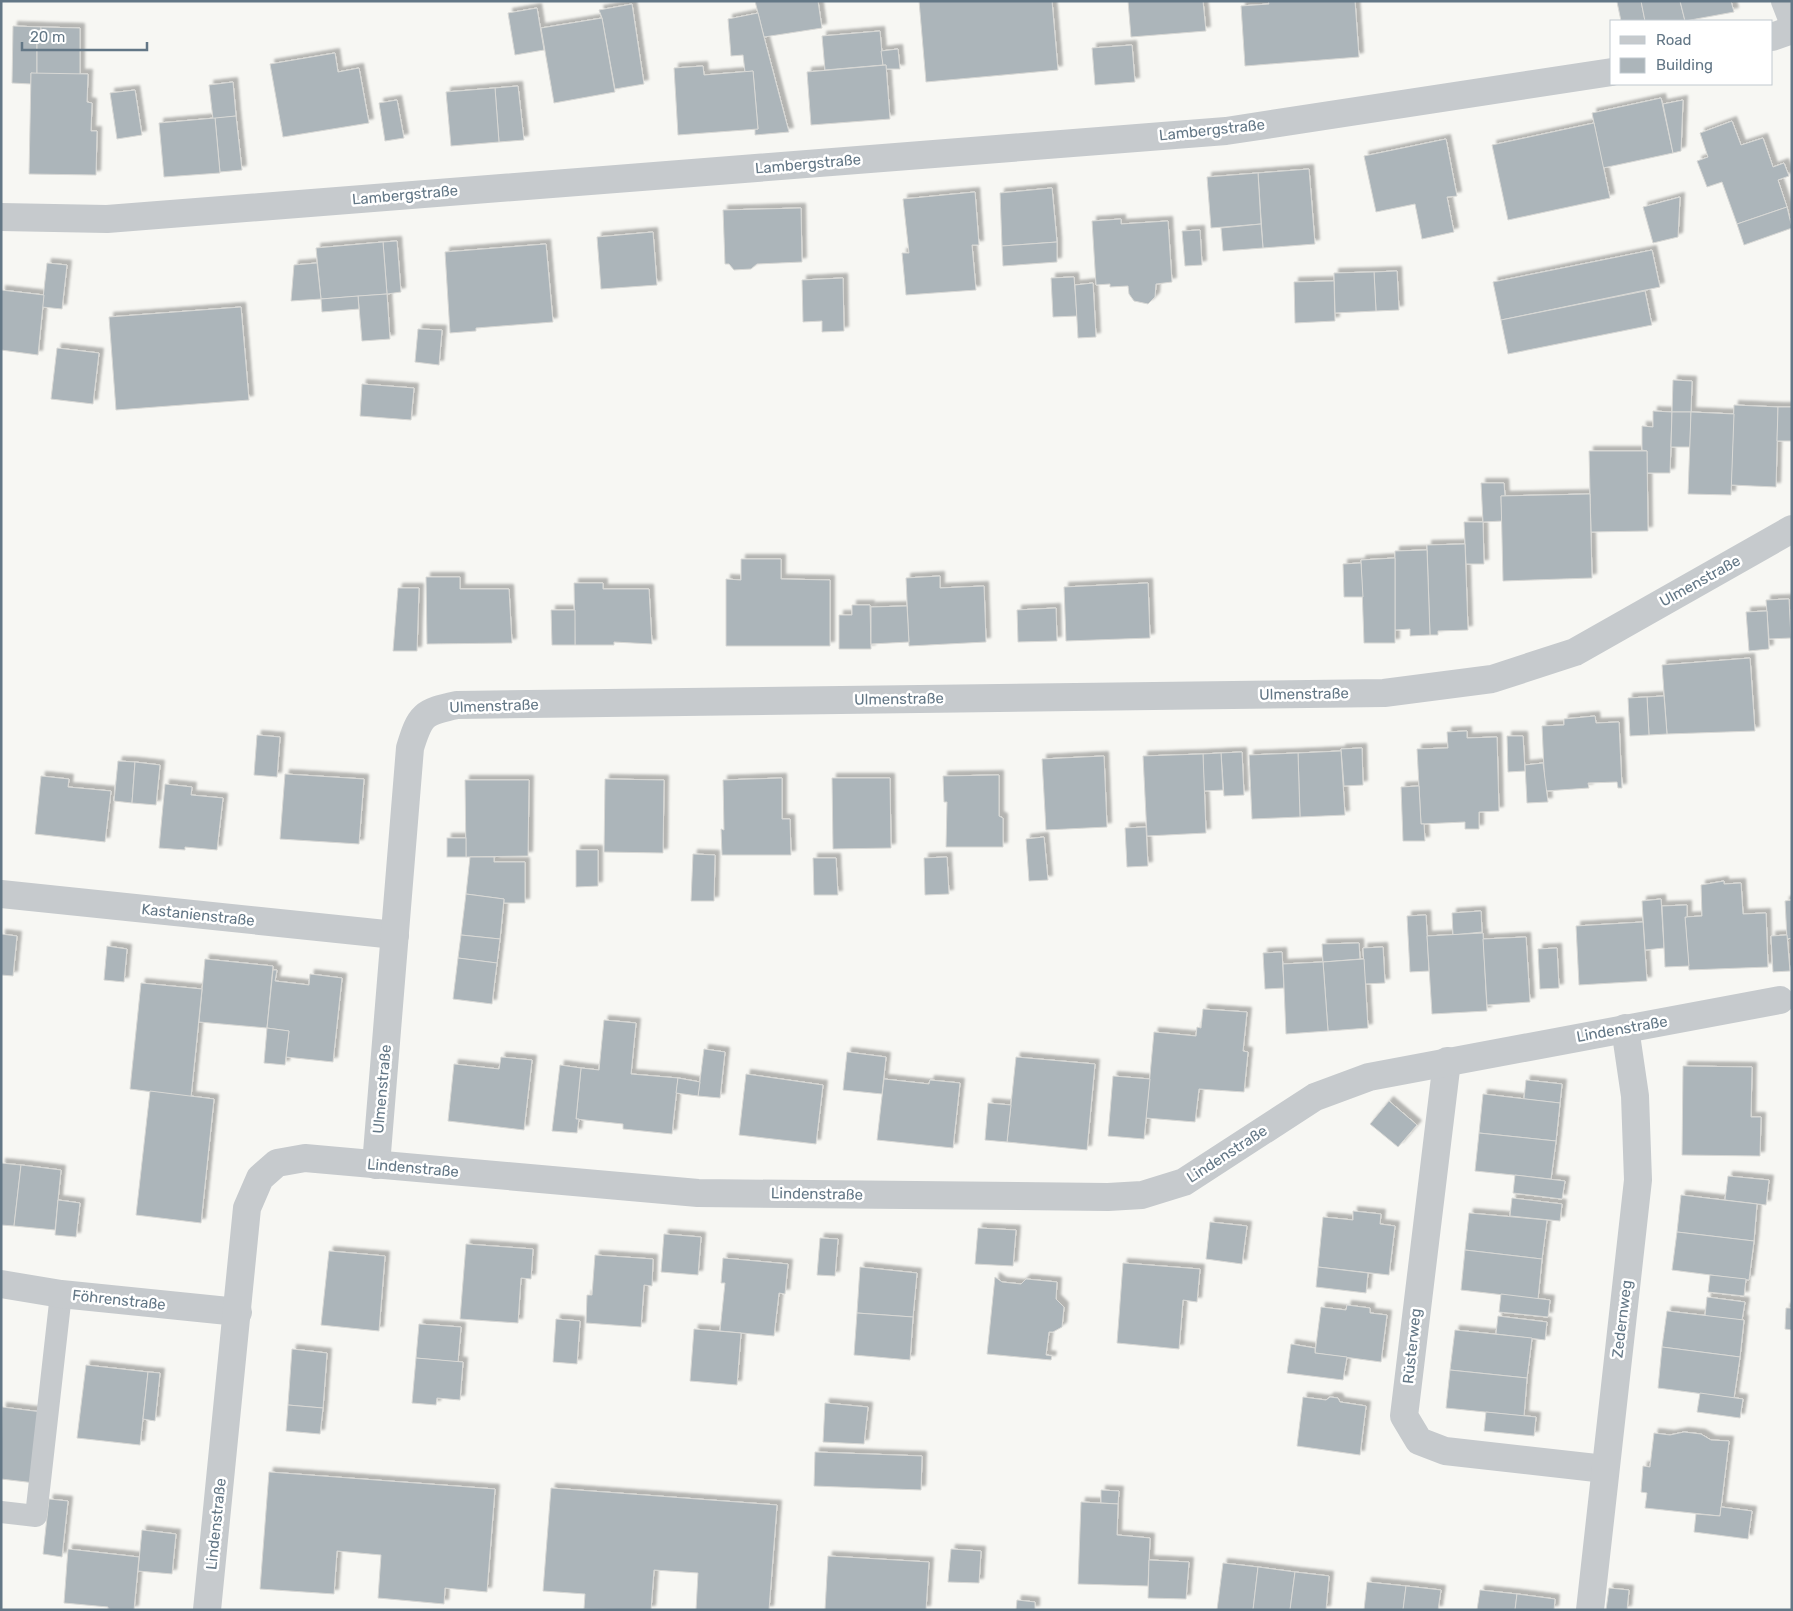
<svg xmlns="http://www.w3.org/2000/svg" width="1793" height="1611" viewBox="0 0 1793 1611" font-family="Rubik,sans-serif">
  <defs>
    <filter id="shadow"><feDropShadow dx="4.5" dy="-4.5" stdDeviation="1" flood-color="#0004"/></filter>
  </defs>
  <rect width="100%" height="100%" fill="#f7f7f3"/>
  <g fill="#acb5ba" stroke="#d8d8d5" filter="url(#shadow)">
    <path d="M755 1H818L822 28 764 37Z"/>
    <path d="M919 1H1052L1058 70 926 82Z"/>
    <path d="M1128 1H1203L1206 31 1131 37Z"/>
    <path d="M1268 1H1355L1359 57 1245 66 1241 6 1269 4Z"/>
    <path d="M1619 1H1641L1645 21H1621L1617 2Z"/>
    <path d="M1641 1H1680L1685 21H1645Z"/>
    <path d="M1680 1H1731L1734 12 1685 21Z"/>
    <path d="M632 4 644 84 615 89 602 18 599 10Z"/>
    <path d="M537 8 544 50 515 55 508 13Z"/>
    <path d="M758 13 764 37 789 132 755 135V129H758L753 71 745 72 743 55 731 56 728 19Z"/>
    <path d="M602 18 615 92 554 103 541 28Z"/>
    <path d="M13 26 41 27V30L37 31V74L31 73V84L12 83Z"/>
    <path d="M41 27 80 28V75L37 74V31L41 30Z"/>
    <path d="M880 31 883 65 825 70 822 36Z"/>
    <path d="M1132 45 1135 82 1095 85 1092 48Z"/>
    <path d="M898 49 900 69H886V65H883L881 51Z"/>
    <path d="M335 53 338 72 359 68 369 123 283 137 270 64Z"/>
    <path d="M886 65 890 119 811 125 807 72Z"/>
    <path d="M703 66 704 75 753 71 758 129 678 135 674 68Z"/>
    <path d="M31 73 88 74 87 102 92 103 91 131H97L96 175 29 174Z"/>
    <path d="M233 82 236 116 213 119 209 85Z"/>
    <path d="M518 86 524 140 499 142 495 88Z"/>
    <path d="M495 88 499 142 451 146 446 92Z"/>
    <path d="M135 90 142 135 117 139 110 93Z"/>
    <path d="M1661 98 1673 153 1603 168 1592 113Z"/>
    <path d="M397 100 404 138 385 141 379 103Z"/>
    <path d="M1683 100 1681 151 1673 153 1663 104Z"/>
    <path d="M236 116 242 170 220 172 215 118Z"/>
    <path d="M215 118 220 173 164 177 159 123Z"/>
    <path d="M1732 121 1741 145 1763 138 1773 167 1784 163 1789 176 1778 180 1787 207 1737 224 1722 182 1707 187 1697 161 1708 157 1700 133Z"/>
    <path d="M1594 123 1610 198 1508 220 1492 145Z"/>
    <path d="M1446 139 1457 196 1447 197 1454 232 1422 239 1415 204 1376 212 1364 156Z"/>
    <path d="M1309 169 1315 244 1263 248 1258 173Z"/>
    <path d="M1258 173 1261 224 1211 228 1207 177Z"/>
    <path d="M1052 188 1057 242 1002 246 1000 193Z"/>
    <path d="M975 192 979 245H972L976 290 906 295 902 253H909L903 199Z"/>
    <path d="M1680 197 1678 237 1653 243 1643 207Z"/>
    <path d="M1787 207 1792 228 1744 245 1737 224Z"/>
    <path d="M801 208 802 262 757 264 751 269 734 270 729 264H725L723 210Z"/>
    <path d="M1121 219V224L1168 221 1172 282 1156 284 1155 297 1148 304 1134 301 1129 294 1128 286 1110 287V284L1096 285 1092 221Z"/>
    <path d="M1261 224 1263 248 1223 251 1221 228Z"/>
    <path d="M1200 230 1202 265 1185 266 1182 231Z"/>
    <path d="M653 232 657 285 601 289 597 237Z"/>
    <path d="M397 241 401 292 387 294 383 242Z"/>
    <path d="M383 242 387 294 321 299 316 248Z"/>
    <path d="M1057 242V262L1003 266 1002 246Z"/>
    <path d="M546 244 553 322 476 328V331L450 333 445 252Z"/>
    <path d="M1652 250 1660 287 1501 320 1493 282Z"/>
    <path d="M47 263 67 265 62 309 42 307Z"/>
    <path d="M317 263 321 299 291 301 294 265Z"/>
    <path d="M1397 271 1399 310 1376 311 1374 272Z"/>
    <path d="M1374 272 1376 311 1335 313 1334 273Z"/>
    <path d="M1074 277 1077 316 1053 317 1051 278Z"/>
    <path d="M843 278 844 331 822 332V321L803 322 802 280Z"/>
    <path d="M1334 281 1335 321 1295 323 1294 282Z"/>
    <path d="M1093 283 1096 337 1078 338 1075 285Z"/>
    <path d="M1 290 44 295 38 355 1 350Z"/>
    <path d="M1645 291 1652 325 1508 354 1501 320Z"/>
    <path d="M387 294 390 339 362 341 358 296Z"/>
    <path d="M358 296 359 309 322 312 321 299Z"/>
    <path d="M241 307 249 400 116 410 109 317Z"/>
    <path d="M418 329 442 330 439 365 415 362Z"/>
    <path d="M57 348 99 353 93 404 51 399Z"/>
    <path d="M1673 380 1692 381 1691 412H1672Z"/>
    <path d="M362 384 414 388 411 420 360 416Z"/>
    <path d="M1734 405 1778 407 1776 487 1731 485Z"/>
    <path d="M1778 407H1792V441H1777Z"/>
    <path d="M1653 411 1672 412 1670 473H1647V451L1642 450V426L1653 427Z"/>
    <path d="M1672 412H1691L1690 447H1671Z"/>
    <path d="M1691 412 1734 414 1731 495 1688 494Z"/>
    <path d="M1589 451H1647L1648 531 1591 532Z"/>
    <path d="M1481 483H1504L1505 496H1501L1502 521 1483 522Z"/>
    <path d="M1590 494 1592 578 1503 581 1501 496Z"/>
    <path d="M1464 522H1483L1484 564H1466Z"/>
    <path d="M1465 544 1468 630 1438 631V635H1430L1427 545Z"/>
    <path d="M1427 550 1430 635 1410 636V629L1395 630V551Z"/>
    <path d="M1395 558V643H1364L1361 560Z"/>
    <path d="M741 559H781V579L830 580V646H726V579L741 580Z"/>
    <path d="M1361 563 1363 597H1344L1343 564Z"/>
    <path d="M940 576V588L984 586 986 642 909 646 906 578Z"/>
    <path d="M426 577H460V589H509L512 643 427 644Z"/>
    <path d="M574 583H603V589H649L652 644 614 642V645H575Z"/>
    <path d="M1148 583 1150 638 1066 641 1064 587Z"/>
    <path d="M398 588H419L417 651H393Z"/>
    <path d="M1789 599 1791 638 1769 639 1766 600Z"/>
    <path d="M852 605H870L871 649H839V615H852Z"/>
    <path d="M907 606 909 642 871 644V607Z"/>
    <path d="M1056 608 1057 641 1018 642 1017 610Z"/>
    <path d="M551 610H575V645H552Z"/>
    <path d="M1767 611 1769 649 1749 651 1746 612Z"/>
    <path d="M1750 658 1755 731 1667 734 1662 665Z"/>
    <path d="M1664 696 1667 734 1649 735 1647 697Z"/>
    <path d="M1647 697 1649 735 1630 736 1628 698Z"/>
    <path d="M1595 716 1596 723 1619 722 1622 788H1618L1617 782 1588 783 1589 788 1545 791 1542 726 1564 725V719Z"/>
    <path d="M1467 731V738L1497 737 1499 811 1479 812V829H1465V822L1421 824 1417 749 1448 748 1447 732Z"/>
    <path d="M257 735 280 737 277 777 254 775Z"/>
    <path d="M1507 736H1523L1525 771 1508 772Z"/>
    <path d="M1362 748 1363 785 1344 786 1341 749Z"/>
    <path d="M1341 751 1345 815 1300 817 1298 753Z"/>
    <path d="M1242 752 1244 795 1224 796 1221 753Z"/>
    <path d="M1221 753 1223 790 1204 791 1203 754Z"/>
    <path d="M1298 753 1300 817 1252 819 1249 755Z"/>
    <path d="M1203 754 1206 833 1147 836 1143 756Z"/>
    <path d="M1104 756 1107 827 1046 830 1042 759Z"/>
    <path d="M118 761 135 762 132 803 114 801Z"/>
    <path d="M135 762 160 765 156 805 132 803Z"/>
    <path d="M1543 763 1548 802 1527 803 1525 765Z"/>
    <path d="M285 774 364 779 359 844 280 839Z"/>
    <path d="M999 775V816L1003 818V847H946L947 802H944L943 776Z"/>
    <path d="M41 776 69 779 68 787 111 791 105 842 35 834Z"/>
    <path d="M782 778V819H790L791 855H722L721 829 724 830 723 780Z"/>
    <path d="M832 778H890L891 848 833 849Z"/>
    <path d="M605 779 664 780 663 853 604 852Z"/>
    <path d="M465 780H529L528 856 466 857Z"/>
    <path d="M165 784 192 787 191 795 223 798 217 850 185 847V850L159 848Z"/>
    <path d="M1419 786 1421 824H1424L1425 841H1403L1401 787Z"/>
    <path d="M1146 827 1148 866 1127 867 1125 828Z"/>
    <path d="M1044 837 1048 880 1029 881 1026 839Z"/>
    <rect x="447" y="838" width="19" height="19"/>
    <path d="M576 850H598V886L576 887Z"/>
    <path d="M693 854 715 855 714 901H691Z"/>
    <path d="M470 857H494V862H525V903H504V899L466 894Z"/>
    <path d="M947 857 949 894 925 895 924 858Z"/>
    <path d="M813 858H836L838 895H814Z"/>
    <path d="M1724 881V884L1741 883 1743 914 1766 913 1768 967 1689 970 1685 917 1702 916 1701 885Z"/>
    <path d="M466 894 504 899 500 939 461 935Z"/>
    <path d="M1661 899 1664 948 1645 950 1642 901Z"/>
    <path d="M1792 900V938L1787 939 1785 901Z"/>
    <path d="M1687 905V917H1685L1689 966 1665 967 1662 906Z"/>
    <path d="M1481 911 1482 932 1453 935 1452 913Z"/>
    <path d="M1426 915 1429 971 1410 972 1407 916Z"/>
    <path d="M1643 922 1647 981 1579 985 1576 926Z"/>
    <path d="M1483 933 1487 1011 1432 1014 1427 936Z"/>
    <path d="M1 934 17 936 13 976 1 975Z"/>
    <path d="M461 935 500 939 497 963 458 958Z"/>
    <path d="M1787 935 1790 971 1773 972 1771 936Z"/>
    <path d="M1526 937 1530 1002 1487 1005 1483 939Z"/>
    <path d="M1359 943 1360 959 1323 962 1322 944Z"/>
    <path d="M107 946 127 949 124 982 104 980Z"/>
    <path d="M1383 947 1385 983 1365 984 1363 948Z"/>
    <path d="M1557 948 1559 988 1540 989 1538 949Z"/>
    <path d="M1282 952 1284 988 1265 989 1263 953Z"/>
    <path d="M458 958 497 963 492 1004 453 999Z"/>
    <path d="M205 959 273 966 267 1028 199 1022Z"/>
    <path d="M1364 959 1368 1028 1328 1031 1323 962Z"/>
    <path d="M1323 962 1328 1031 1286 1034 1283 964Z"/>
    <path d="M273 970H277L275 981 309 985 310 974 342 978 333 1062 286 1057 289 1031 267 1028Z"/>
    <path d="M141 983 202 989 191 1097 130 1089Z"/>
    <path d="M1203 1009 1247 1012 1243 1051 1248 1052 1244 1092 1199 1089 1195 1122 1146 1118 1154 1032 1196 1036 1197 1027 1201 1028Z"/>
    <path d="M604 1020 636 1023 631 1074 678 1078 672 1134 623 1129V1124L576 1119 581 1068 599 1070Z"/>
    <path d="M267 1028 289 1031 285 1065 264 1063Z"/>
    <path d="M704 1049 725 1052 720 1098 698 1096Z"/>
    <path d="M847 1052 886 1057 882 1094 843 1090Z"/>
    <path d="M501 1057 532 1060 524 1130 448 1121 454 1064 499 1069Z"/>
    <path d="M1016 1057 1095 1064 1087 1150 1007 1142Z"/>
    <path d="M560 1065 581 1068 576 1119H579L577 1133 552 1131Z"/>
    <path d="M1683 1066 1752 1067 1751 1117H1761L1760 1156 1682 1155Z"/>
    <path d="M746 1074 823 1085 816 1144 739 1135Z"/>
    <path d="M1113 1076 1150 1079 1144 1139 1108 1136Z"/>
    <path d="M678 1078 700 1082 698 1096 676 1093Z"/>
    <path d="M884 1079 929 1084 930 1080 960 1083 953 1148 877 1140Z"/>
    <path d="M1526 1080 1562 1084 1560 1103 1524 1099Z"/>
    <path d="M150 1091 214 1099 201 1223 136 1215Z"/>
    <path d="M1483 1094 1560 1103 1556 1141 1479 1133Z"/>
    <path d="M1389 1101 1417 1125 1398 1147 1370 1124Z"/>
    <path d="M988 1103 1011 1105 1007 1142 985 1140Z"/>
    <path d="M1479 1133 1556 1141 1551 1179 1475 1171Z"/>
    <path d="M1 1163 21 1165 14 1226 1 1225Z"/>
    <path d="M21 1165 61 1170 55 1230 14 1226Z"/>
    <path d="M1515 1175 1565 1181 1562 1199 1513 1193Z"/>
    <path d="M1728 1176 1769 1180 1766 1205 1725 1200Z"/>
    <path d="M1681 1195 1757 1204 1754 1241 1677 1232Z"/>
    <path d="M1512 1198 1562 1204 1560 1221 1510 1216Z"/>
    <path d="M58 1200 80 1203 76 1237 55 1235Z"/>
    <path d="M1353 1211 1381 1214 1380 1224 1395 1226 1389 1275 1318 1267 1323 1217 1353 1220Z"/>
    <path d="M1469 1213 1547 1220 1542 1259 1465 1250Z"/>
    <path d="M1210 1222 1247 1226 1242 1264 1206 1259Z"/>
    <path d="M978 1228 1016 1230 1013 1266 975 1264Z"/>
    <path d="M1677 1232 1754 1241 1749 1280 1672 1270Z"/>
    <path d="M664 1234 701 1237 698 1275 661 1272Z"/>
    <path d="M820 1238 838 1239 835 1276 817 1275Z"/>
    <path d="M466 1244 533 1249 531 1279 521 1278 518 1323 460 1319Z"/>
    <path d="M1465 1250 1542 1259 1538 1299 1461 1290Z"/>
    <path d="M329 1251 385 1256 379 1331 321 1325Z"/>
    <path d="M595 1255 653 1259 652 1286 644 1285 641 1327 586 1323 587 1295H592Z"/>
    <path d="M723 1258 788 1264 785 1294 779 1293 774 1336 720 1331 725 1283H721Z"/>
    <path d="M1123 1263 1200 1269 1197 1302 1183 1300 1179 1349 1117 1343Z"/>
    <path d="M860 1267 917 1273 913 1317 857 1313Z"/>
    <path d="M1318 1267 1368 1273 1366 1293 1316 1287Z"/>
    <path d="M1710 1275 1746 1279 1744 1296 1708 1292Z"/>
    <path d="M995 1277 1002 1282 1021 1284 1026 1279 1057 1282 1056 1299 1064 1307 1062 1327 1053 1332H1049L1046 1355 1052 1356 1051 1360 987 1354Z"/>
    <path d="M1501 1294 1550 1300 1548 1317 1499 1312Z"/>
    <path d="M1707 1297 1745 1302 1742 1320 1705 1316Z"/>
    <path d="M1347 1305 1370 1308V1313L1387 1315 1381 1362 1315 1353 1321 1307 1346 1310Z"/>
    <path d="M1786 1308H1792V1330L1785 1329Z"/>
    <path d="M1667 1311 1744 1320 1740 1357 1662 1347Z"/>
    <path d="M857 1313 913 1317 910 1360 854 1355Z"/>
    <path d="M1498 1316 1547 1322 1545 1340 1496 1334Z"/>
    <path d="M556 1319 580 1321 577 1364 553 1362Z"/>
    <path d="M419 1324 461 1327 458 1362 416 1358Z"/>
    <path d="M694 1329 741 1333 737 1385 690 1381Z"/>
    <path d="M1455 1330 1532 1338 1527 1378 1450 1370Z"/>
    <path d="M1291 1344 1315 1348V1353L1347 1357 1343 1380 1287 1373Z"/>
    <path d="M1662 1347 1740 1357 1734 1398 1658 1388Z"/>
    <path d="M292 1349 327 1353 323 1408 288 1405Z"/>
    <path d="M416 1358 463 1362 460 1400 437 1398 436 1405 412 1403Z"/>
    <path d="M86 1365 148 1372 140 1445 77 1438Z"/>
    <path d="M1450 1370 1527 1378 1524 1416 1446 1408Z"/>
    <path d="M148 1372 160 1373 155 1421 143 1419Z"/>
    <path d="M1700 1393 1743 1399 1740 1418 1697 1412Z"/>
    <path d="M1303 1397 1326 1400 1330 1397 1338 1398 1340 1402 1366 1406 1360 1455 1297 1446Z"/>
    <path d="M825 1403 868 1407 864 1444 823 1442Z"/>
    <path d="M288 1405 323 1408 320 1434 286 1431Z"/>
    <path d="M2 1407 42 1412 35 1483 1 1479Z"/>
    <path d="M1486 1412 1536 1417 1534 1436 1484 1431Z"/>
    <path d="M1684 1432 1701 1434 1711 1440 1729 1441 1720 1516 1645 1508 1647 1493 1641 1492 1643 1466 1650 1467 1654 1433 1670 1435Z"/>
    <path d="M815 1452 922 1456 921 1490 814 1486Z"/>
    <path d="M269 1472 495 1489 487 1592 445 1588 444 1604 378 1598 381 1555 337 1551 334 1594 260 1589Z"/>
    <path d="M551 1488 777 1505 769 1610H696L698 1573 654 1570 651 1610 584 1609 585 1594 543 1591Z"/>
    <path d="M1101 1490 1119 1491 1118 1504 1101 1503Z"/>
    <path d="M49 1499 68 1501 62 1557 43 1554Z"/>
    <path d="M1081 1502 1118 1504 1117 1535 1150 1538 1148 1586 1078 1584Z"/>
    <path d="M1721 1507 1752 1511 1748 1539 1694 1532 1696 1514 1720 1516Z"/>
    <path d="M142 1530 176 1534 172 1574 138 1571Z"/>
    <path d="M68 1549 139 1557 134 1610H114L108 1609V1607L64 1603Z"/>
    <path d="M951 1549 981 1551 979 1583 948 1582Z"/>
    <path d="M828 1556 929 1562 926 1610H825Z"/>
    <path d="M1149 1560 1189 1562 1186 1599 1148 1598Z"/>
    <path d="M1223 1563 1258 1567 1253 1610H1217Z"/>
    <path d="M1258 1567 1295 1572 1290 1610H1253Z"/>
    <path d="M1295 1572 1329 1576 1326 1610H1290Z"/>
    <path d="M1367 1582 1406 1586 1403 1610H1364Z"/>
    <path d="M1406 1586 1441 1590 1438 1610H1403Z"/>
    <path d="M1609 1588 1629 1590 1627 1610H1606Z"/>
    <path d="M1480 1590 1517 1594 1515 1610H1477Z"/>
    <path d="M1517 1594 1555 1599 1554 1610H1515Z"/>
    <path d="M1017 1600 1035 1602V1610H1016Z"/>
  </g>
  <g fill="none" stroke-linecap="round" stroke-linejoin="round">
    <path stroke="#c6cacd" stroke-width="22" d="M1 1512 36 1516 61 1294"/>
    <g stroke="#c6cacd" stroke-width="28">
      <path d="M1785 1 1792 19"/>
      <path d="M1772 37 1792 30"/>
      <path d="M1 217 107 219 1226 131 1612 72"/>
      <path d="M1 894 395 935"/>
      <path d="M1447 1061 1404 1416 1419 1441 1445 1451 1605 1469"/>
      <path d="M376 1165 410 748C420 715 423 712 457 705L1384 693 1492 679 1575 652 1792 529"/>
      <path d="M1 1284 61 1294 238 1312"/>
      <path d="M207 1610 247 1208 260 1178 277 1163 305 1158 698 1193 1108 1197 1142 1195 1184 1182 1315 1097 1369 1077 1780 1000"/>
      <path d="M1590 1610 1638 1180 1635 1096 1625 1028"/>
    </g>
  </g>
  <g text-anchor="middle" stroke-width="5" stroke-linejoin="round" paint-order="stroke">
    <g font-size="15" fill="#637786" stroke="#fff">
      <text transform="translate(1212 130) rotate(-6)" y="5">Lambergstraße</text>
      <text transform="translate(808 164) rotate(-5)" y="5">Lambergstraße</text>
      <text transform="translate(405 195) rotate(-5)" y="5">Lambergstraße</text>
      <text transform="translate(1700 581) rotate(-29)" y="5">Ulmenstraße</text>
      <text transform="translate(1304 694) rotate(-1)" y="5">Ulmenstraße</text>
      <text transform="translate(899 699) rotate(-1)" y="5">Ulmenstraße</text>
      <text transform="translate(494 706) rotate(-2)" y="5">Ulmenstraße</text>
      <text transform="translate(198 915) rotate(6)" y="5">Kastanienstraße</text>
      <text transform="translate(1622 1029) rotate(-10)" y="5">Lindenstraße</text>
      <text transform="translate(382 1089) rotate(-85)" y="5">Ulmenstraße</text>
      <text transform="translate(1227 1154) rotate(-33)" y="5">Lindenstraße</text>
      <text transform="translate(413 1168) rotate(5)" y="5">Lindenstraße</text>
      <text transform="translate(817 1194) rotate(1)" y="5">Lindenstraße</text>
      <text transform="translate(119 1300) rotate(6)" y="5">Föhrenstraße</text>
      <text transform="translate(1622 1319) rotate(-83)" y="5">Zedernweg</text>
      <text transform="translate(1412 1346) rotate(-84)" y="5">Rüsterweg</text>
      <text transform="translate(216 1524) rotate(-84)" y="5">Lindenstraße</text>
    </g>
  </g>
  <rect width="1793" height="1611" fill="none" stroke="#637786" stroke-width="5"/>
  <rect x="1610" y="20" width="162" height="65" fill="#ffffff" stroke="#c1c9cf"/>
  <rect x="1620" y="36" width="25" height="8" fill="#c6cacd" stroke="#c1c9cf"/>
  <text x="1656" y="45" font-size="15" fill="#637786">Road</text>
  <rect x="1620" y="58" width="25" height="15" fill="#acb5ba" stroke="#c1c9cf"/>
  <text x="1656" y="70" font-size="15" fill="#637786">Building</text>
  <path d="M22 42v8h125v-8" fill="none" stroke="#637786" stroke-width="2.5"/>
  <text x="30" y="42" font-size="15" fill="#637786" stroke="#ffffff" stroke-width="4" paint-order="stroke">20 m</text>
</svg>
